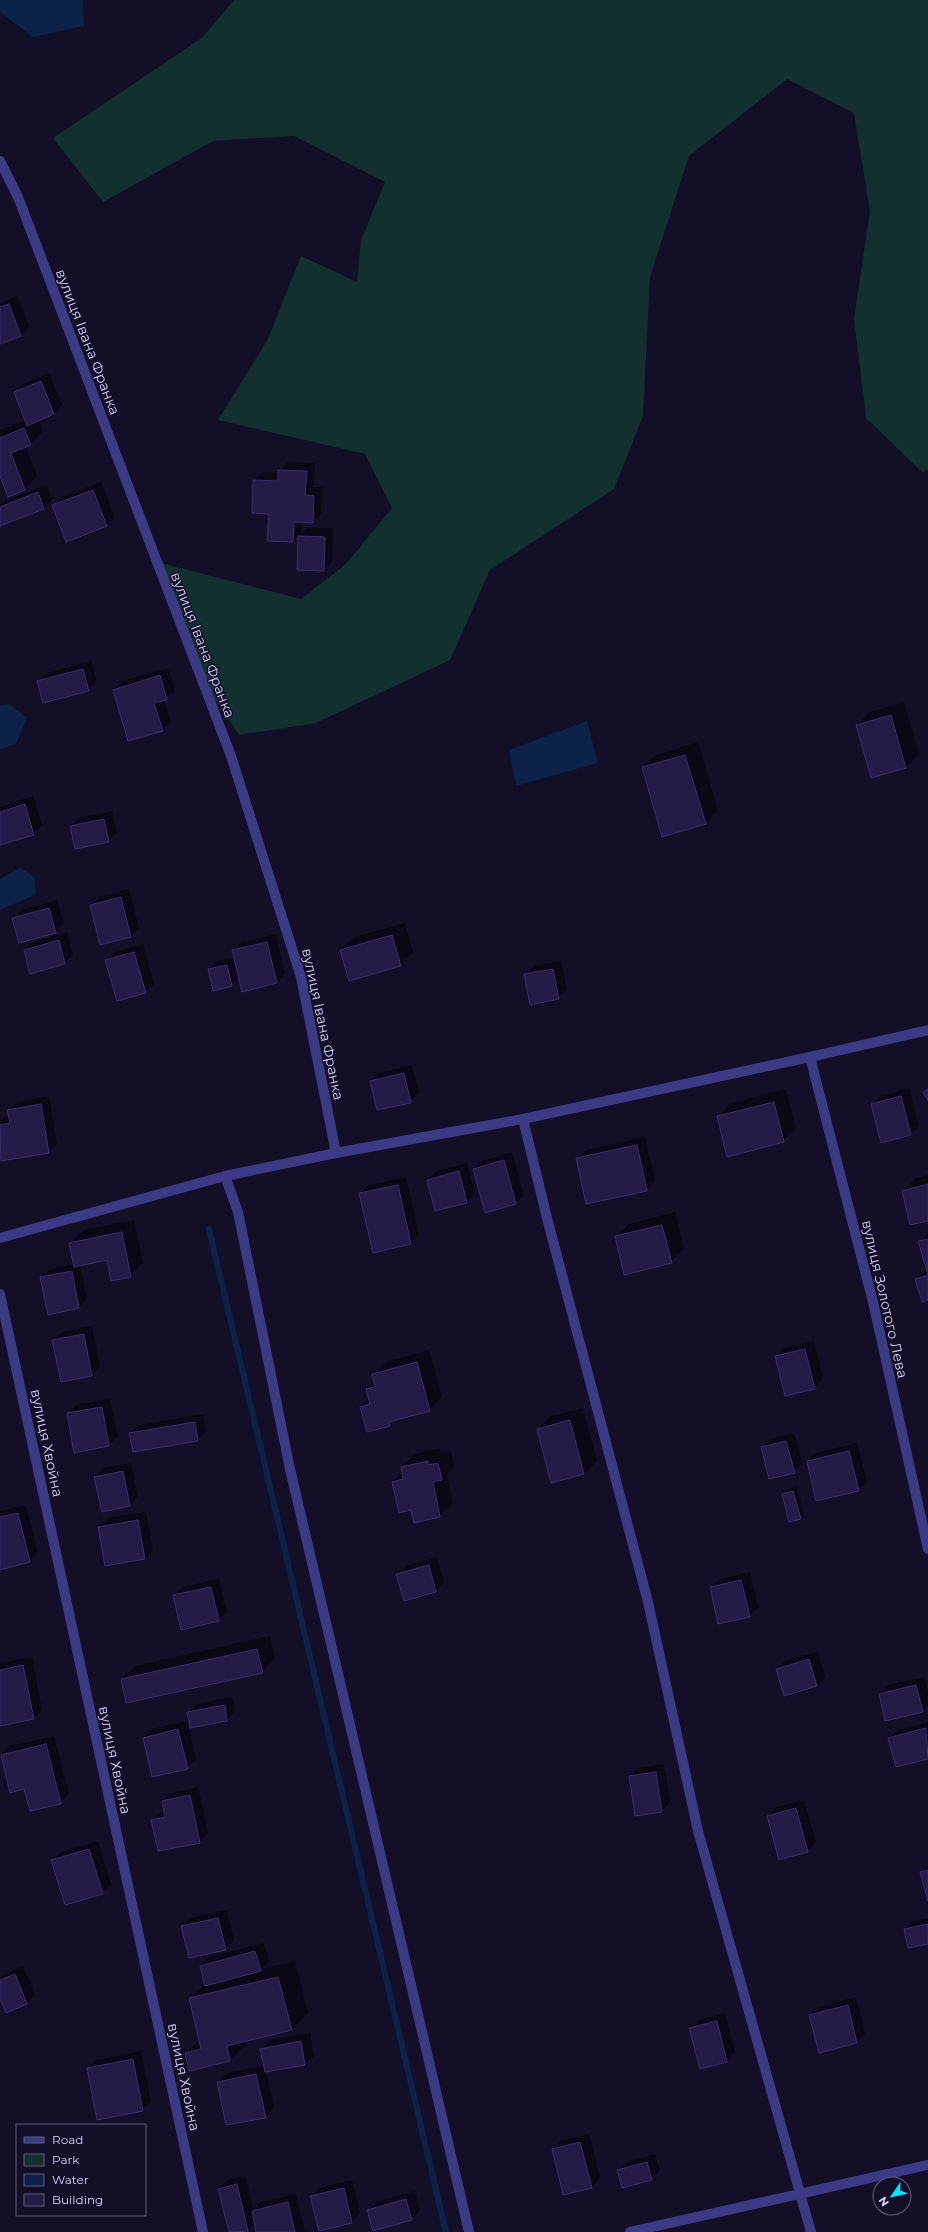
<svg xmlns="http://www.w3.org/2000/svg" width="928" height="2232" viewBox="0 0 928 2232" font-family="Montserrat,sans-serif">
  <rect width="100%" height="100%" fill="#130f26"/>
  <path fill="#12302f" d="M234 0H928V470L922 472 866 418 854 319 870 211 854 113 787 79 689 156 650 277 643 416 614 489 490 570 450 660 316 723 239 735 192 666 157 562 301 599 345 565 392 508 365 454 218 420 268 339 301 256 357 282 361 240 385 182 294 136 213 141 103 202 53 138 203 37Z"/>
  <g fill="#0c2248">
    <path d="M0 0H83L84 26 33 37 0 12Z"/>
    <path d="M9 704 27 718 16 744 0 749V706Z"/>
    <path d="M587 721 598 763 516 786 509 750Z"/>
    <path d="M21 867 35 878V895L0 910V879Z"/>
  </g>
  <g fill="#0007" fill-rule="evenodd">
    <path d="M17 296 29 326 21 335 0 343V303Z"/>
    <path d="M49 373 62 405 54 414 39 420 43 431 30 444 26 446 37 476 25 489 0 474V430L26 420 15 393 23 384Z"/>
    <path d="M288 462 315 463 314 487H322L321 514 312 522H302L301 534 307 528H333L332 562 323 570 298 569 299 535 293 541 270 513 254 481 263 472 279 473Z"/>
    <path d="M101 482 115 517 106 526 53 506 62 497Z"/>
    <path d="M47 485 52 500 44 508 0 525V502Z"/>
    <path d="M91 661 97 681 88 690 38 682 47 673Z"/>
    <path d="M168 668 175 690 164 699 171 721 162 730 114 690 122 681Z"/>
    <path d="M904 702 919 754 906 767 872 777 857 725 870 712Z"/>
    <path d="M698 742 718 810 705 823 643 768 656 755Z"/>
    <path d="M33 796 42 825 34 834 0 844V807Z"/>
    <path d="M112 811 117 832 108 841 71 826 79 818Z"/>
    <path d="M129 889 139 928 131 936 91 905 100 897Z"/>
    <path d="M57 900 64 924 55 932 13 919 22 910Z"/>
    <path d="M405 923 413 952 400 965 341 950 354 937Z"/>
    <path d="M67 932 73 955 65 963 31 973 25 950 33 942Z"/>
    <path d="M276 934 285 974 277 982 240 977 232 985 209 970 217 961 235 957 233 951 242 942Z"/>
    <path d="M143 944 154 984 145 992 106 961 115 952Z"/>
    <path d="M561 961 567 990 558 998 525 975 534 966Z"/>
    <path d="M412 1065 419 1093 410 1102 371 1081 380 1073Z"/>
    <path d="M909 1088 919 1126 910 1135 872 1104 881 1096Z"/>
    <path d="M786 1089 796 1128 783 1141 718 1116 731 1103Z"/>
    <path d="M49 1096 57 1143 49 1152 2 1160 0 1122 4 1117 9 1116 8 1110 17 1102Z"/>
    <path d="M645 1137 655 1181 646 1190 577 1159 586 1150Z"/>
    <path d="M512 1152 524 1195 516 1203 486 1212 474 1169 482 1161Z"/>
    <path d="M467 1163 475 1194 467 1202 436 1210 428 1180 436 1171Z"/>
    <path d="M928 1175V1220L903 1191 916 1178Z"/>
    <path d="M406 1177 419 1235 411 1243 360 1194 369 1185Z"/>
    <path d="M675 1212 684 1249 671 1262 616 1237 629 1224Z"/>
    <path d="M134 1220 143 1263 130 1276 108 1259 80 1265 87 1299 79 1308 41 1277 50 1269 74 1264 70 1243 83 1230Z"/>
    <path d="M928 1233V1299L916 1279 927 1268 919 1242Z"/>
    <path d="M92 1326 100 1366 92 1375 53 1341 62 1332Z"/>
    <path d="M814 1341 823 1379 815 1388 785 1395 776 1357 784 1348Z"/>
    <path d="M429 1350 442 1397 429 1410 395 1419 389 1425 361 1407 369 1399 367 1390 375 1382 373 1375 386 1362Z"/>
    <path d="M110 1399 118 1437 109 1445 75 1452 68 1414 76 1405Z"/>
    <path d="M583 1408 597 1461 584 1474 538 1429 551 1416Z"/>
    <path d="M203 1414 206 1431 198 1440 133 1451 130 1434 139 1425Z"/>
    <path d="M794 1433 803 1463 794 1472 762 1448 770 1439Z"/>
    <path d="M857 1443 867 1482 858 1490 808 1461 816 1453Z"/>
    <path d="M440 1448 441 1453 451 1451 454 1466 447 1474 453 1503 440 1516 414 1521 412 1509 393 1482 403 1472 402 1467 415 1454Z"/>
    <path d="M131 1463 138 1497 129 1505 95 1477 104 1468Z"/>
    <path d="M797 1487 804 1514 800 1519 783 1494 787 1490Z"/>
    <path d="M26 1505 38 1553 29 1562 0 1569V1511Z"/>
    <path d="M146 1512 153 1550 144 1559 99 1527 108 1518Z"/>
    <path d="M437 1557 444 1582 436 1591 405 1600 397 1574 406 1566Z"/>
    <path d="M750 1572 758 1607 749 1616 711 1588 720 1579Z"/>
    <path d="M219 1579 227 1612 218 1621 174 1595 183 1587Z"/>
    <path d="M270 1636 275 1659 262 1672 122 1679 135 1666Z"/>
    <path d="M818 1651 825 1677 817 1686 784 1695 777 1670 785 1661Z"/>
    <path d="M32 1657 42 1710 34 1719 0 1725V1663Z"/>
    <path d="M924 1677 928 1692V1705L922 1711 880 1694 888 1685Z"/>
    <path d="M233 1697 235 1711 227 1720 188 1712 197 1704Z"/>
    <path d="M187 1721 196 1759 187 1768 144 1738 152 1729Z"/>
    <path d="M928 1722V1758L896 1766 889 1738 898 1730Z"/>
    <path d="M54 1736 69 1794 60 1803 25 1788 2 1755 10 1746Z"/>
    <path d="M664 1764 670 1802 661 1811 630 1777 638 1768ZM661 1771V1773L638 1776V1774Z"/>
    <path d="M198 1787 208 1833 199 1842 152 1821 161 1812 165 1811 163 1802 171 1793Z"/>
    <path d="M804 1800 816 1842 807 1851 768 1816 776 1807Z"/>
    <path d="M98 1841 111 1884 102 1893 52 1860 61 1852Z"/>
    <path d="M928 1865V1897L921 1872Z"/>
    <path d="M227 1910 234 1941 225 1949 182 1927 191 1918Z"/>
    <path d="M928 1918V1943L905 1930 913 1921Z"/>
    <path d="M264 1943 269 1962 261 1969 295 1961 308 2013 291 2030 246 2040 247 2043 230 2060 190 2069 186 2053 200 2040 190 1999 206 1983 201 1966 209 1957Z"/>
    <path d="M23 1966 35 1995 26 2004 0 1996V1977Z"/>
    <path d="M856 1997 865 2033 857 2042 810 2015 819 2007Z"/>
    <path d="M725 2013 735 2052 727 2061 701 2068 690 2029 699 2020Z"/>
    <path d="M310 2033 314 2056 305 2064 266 2071 274 2108 265 2117 218 2082 227 2073 264 2066 261 2049 270 2040Z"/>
    <path d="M141 2051 151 2102 142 2110 88 2068 97 2060Z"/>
    <path d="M589 2134 600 2178 592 2187 564 2194 553 2149 561 2141Z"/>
    <path d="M655 2154 660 2170 651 2179 618 2171 627 2162Z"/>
    <path d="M245 2176 254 2210 261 2202 296 2194 305 2232H258L255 2223 248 2230 230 2232 219 2189 227 2180Z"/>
    <path d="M352 2180 360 2213 352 2222 320 2230 312 2197 320 2188Z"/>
    <path d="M415 2191 420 2210 412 2219 374 2230 368 2210 377 2202Z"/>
  </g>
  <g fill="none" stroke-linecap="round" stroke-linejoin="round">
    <path stroke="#0c2248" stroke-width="6" d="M209 1229 446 2232"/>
  </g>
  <g fill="#241b47" stroke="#3b2d73">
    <path d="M9 304 21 336 0 344V307Z"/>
    <path d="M41 381 54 414 27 426 14 392Z"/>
    <path d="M24 428 31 445 11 453 25 490 8 497 0 476V438Z"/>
    <path d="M278 470 307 471 305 495 314 496 313 523 294 522 293 542 267 541 269 514 252 513 253 480 278 481Z"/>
    <path d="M93 490 107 526 66 542 52 505Z"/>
    <path d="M38 492 44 509 0 526V507Z"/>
    <path d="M298 536 325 537 324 571 297 570Z"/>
    <path d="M83 669 89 691 43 703 37 681Z"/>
    <path d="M160 675 167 700 154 703 163 731 128 741 113 690Z"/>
    <path d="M891 715 906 768 871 778 856 725Z"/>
    <path d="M685 755 706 824 662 837 642 767Z"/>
    <path d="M25 804 34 835 0 845V812Z"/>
    <path d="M104 819 109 842 75 849 70 826Z"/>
    <path d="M121 897 131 937 100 945 90 905Z"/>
    <path d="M49 908 56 933 19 943 12 918Z"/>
    <path d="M392 935 401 966 349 981 340 950Z"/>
    <path d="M59 940 65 964 30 974 24 950Z"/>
    <path d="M267 942 277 983 242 992 232 950Z"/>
    <path d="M134 952 146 993 117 1001 105 960Z"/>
    <path d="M227 965 232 986 213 991 208 969Z"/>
    <path d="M553 969 559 999 530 1005 524 974Z"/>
    <path d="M404 1073 411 1103 377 1110 370 1081Z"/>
    <path d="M928 1089V1101L923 1092Z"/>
    <path d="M901 1096 911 1135 881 1143 871 1104Z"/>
    <path d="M774 1102 784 1142 727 1157 717 1116Z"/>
    <path d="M41 1104 49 1153 1 1161 0 1125 10 1123 7 1110Z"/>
    <path d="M637 1145 647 1191 586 1204 576 1158Z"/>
    <path d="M504 1160 516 1204 485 1213 473 1169Z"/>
    <path d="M459 1171 467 1203 435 1211 427 1180Z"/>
    <path d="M928 1184V1221L910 1225 902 1191Z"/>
    <path d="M398 1185 411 1244 373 1253 359 1193Z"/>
    <path d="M662 1225 672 1263 624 1275 615 1236Z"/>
    <path d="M122 1232 131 1277 111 1281 107 1260 74 1267 69 1243Z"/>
    <path d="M928 1239V1300L922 1302 915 1279 928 1275 918 1241Z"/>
    <path d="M72 1271 79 1308 48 1315 40 1277Z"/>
    <path d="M84 1334 92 1376 61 1382 52 1340Z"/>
    <path d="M805 1349 815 1389 785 1396 775 1356Z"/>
    <path d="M417 1362 430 1411 389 1422 390 1426 367 1432 360 1407 370 1404 366 1389 375 1387 372 1374Z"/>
    <path d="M102 1407 109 1446 74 1453 67 1413Z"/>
    <path d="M570 1420 584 1474 551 1483 537 1429Z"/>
    <path d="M195 1422 198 1441 133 1452 129 1433Z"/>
    <path d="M786 1441 795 1473 769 1479 761 1447Z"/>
    <path d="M849 1451 859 1491 816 1501 807 1461Z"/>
    <path d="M428 1461V1465L438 1463 442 1480 433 1482 440 1517 414 1523 411 1510 399 1513 392 1482 403 1479 401 1467Z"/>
    <path d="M123 1471 130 1506 102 1512 94 1477Z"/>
    <path d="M793 1491 801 1519 789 1522 782 1494Z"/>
    <path d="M18 1513 30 1562 0 1570V1517Z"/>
    <path d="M138 1520 145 1559 105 1566 98 1527Z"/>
    <path d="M429 1565 436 1592 404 1601 396 1574Z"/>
    <path d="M741 1580 750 1617 718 1624 710 1587Z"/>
    <path d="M211 1587 219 1621 181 1630 173 1595Z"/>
    <path d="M257 1649 263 1673 126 1703 121 1679Z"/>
    <path d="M809 1659 817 1686 784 1696 776 1669Z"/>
    <path d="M23 1665 34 1719 0 1726V1670Z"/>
    <path d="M916 1685 923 1712 885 1721 879 1694Z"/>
    <path d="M225 1705 227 1721 190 1728 187 1712Z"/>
    <path d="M926 1728 928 1759 896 1767 888 1738Z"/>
    <path d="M178 1729 188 1769 152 1777 143 1738Z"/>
    <path d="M46 1744 61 1804 30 1811 24 1789 10 1793 1 1755Z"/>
    <path d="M656 1772 662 1812 635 1816 629 1776Z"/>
    <path d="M190 1795 200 1843 158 1851 151 1820 165 1817 162 1801Z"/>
    <path d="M796 1808 808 1852 779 1860 767 1816Z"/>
    <path d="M89 1849 103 1894 65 1905 51 1860Z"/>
    <path d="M928 1870V1901L920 1872Z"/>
    <path d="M218 1918 226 1950 189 1958 181 1926Z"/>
    <path d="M928 1924V1944L908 1948 904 1929Z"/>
    <path d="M255 1951 261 1971 205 1986 200 1966Z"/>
    <path d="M15 1974 27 2004 6 2013 0 1999V1980Z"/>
    <path d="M278 1977 292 2030 227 2046 230 2061 189 2071 185 2053 201 2049 189 1998Z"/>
    <path d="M848 2005 857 2043 819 2053 809 2015Z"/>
    <path d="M717 2021 727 2062 700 2069 689 2028Z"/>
    <path d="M301 2041 305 2065 265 2072 260 2049Z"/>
    <path d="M133 2059 143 2111 97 2120 87 2068Z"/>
    <path d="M256 2074 266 2118 226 2125 217 2082Z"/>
    <path d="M580 2142 592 2188 563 2195 552 2149Z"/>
    <path d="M647 2162 652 2180 622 2188 617 2170Z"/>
    <path d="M237 2184 248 2231 229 2232 218 2189Z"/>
    <path d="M344 2188 352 2223 319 2231 310 2196Z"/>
    <path d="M406 2199 412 2220 373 2231 367 2210Z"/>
    <path d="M288 2202 295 2232H256L252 2211Z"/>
  </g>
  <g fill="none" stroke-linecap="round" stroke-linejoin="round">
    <g stroke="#3d3a85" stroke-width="10">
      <path d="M0 161 18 197 231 756 301 977 336 1153"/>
      <path d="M810 1057 873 1302 928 1549"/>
      <path d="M523 1119 547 1218 648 1602 698 1831 811 2232"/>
      <path d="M225 1176 238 1212 290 1469 469 2232"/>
      <path d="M0 1238 225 1176 336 1153 523 1119 810 1057 928 1030"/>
      <path d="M0 1294 203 2232"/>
      <path d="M630 2232 928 2165"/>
    </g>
  </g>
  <g text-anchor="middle" stroke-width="3" stroke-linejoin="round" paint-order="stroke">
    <g font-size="14" fill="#d9d4ff" stroke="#130f26">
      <text transform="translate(88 342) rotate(69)" y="5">вулиця Івана Франка</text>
      <text transform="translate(203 645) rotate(69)" y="5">вулиця Івана Франка</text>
      <text transform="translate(323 1024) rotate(78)" y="5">вулиця Івана Франка</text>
      <text transform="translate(885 1299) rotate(77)" y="5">вулиця Золотого Лева</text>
      <text transform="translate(47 1443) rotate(78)" y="5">вулиця Хвойна</text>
      <text transform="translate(115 1760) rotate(78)" y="5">вулиця Хвойна</text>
      <text transform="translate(184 2077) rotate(78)" y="5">вулиця Хвойна</text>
    </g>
  </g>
  <rect x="16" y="2124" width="130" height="92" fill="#130f26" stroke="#625e7d"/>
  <rect x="24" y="2137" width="20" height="6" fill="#3d3a85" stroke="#625e7d"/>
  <text x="52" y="2144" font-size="12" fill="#d9d4ff">Road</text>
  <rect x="24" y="2154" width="20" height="12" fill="#12302f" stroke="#625e7d"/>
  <text x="52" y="2164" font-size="12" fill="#d9d4ff">Park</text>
  <rect x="24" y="2174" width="20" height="12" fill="#0c2248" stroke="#625e7d"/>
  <text x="52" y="2184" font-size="12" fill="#d9d4ff">Water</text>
  <rect x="24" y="2194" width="20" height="12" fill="#241b47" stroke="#625e7d"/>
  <text x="52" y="2204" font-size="12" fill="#d9d4ff">Building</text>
  <g transform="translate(892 2196) rotate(236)"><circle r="19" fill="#130f26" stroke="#625e7d"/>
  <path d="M0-3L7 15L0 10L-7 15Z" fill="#00e5ff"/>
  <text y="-6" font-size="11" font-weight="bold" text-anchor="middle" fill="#d9d4ff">N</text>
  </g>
</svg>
